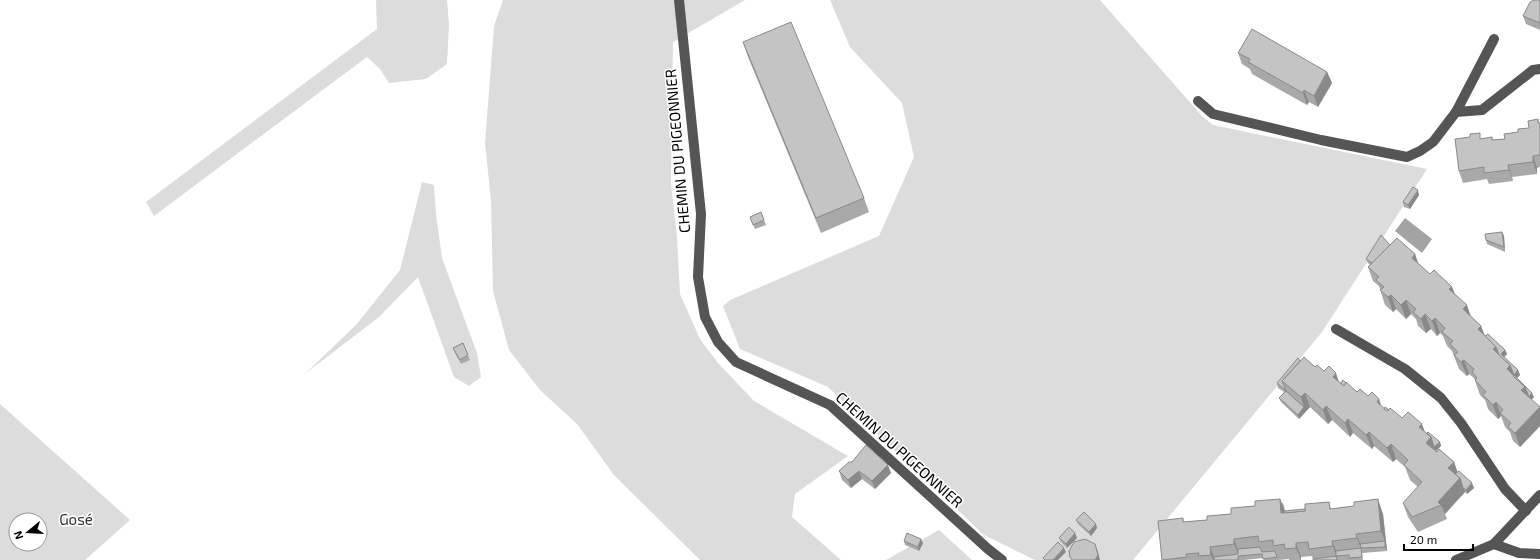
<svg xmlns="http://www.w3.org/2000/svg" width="1540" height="560" viewBox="0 0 1540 560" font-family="'Exo 2',sans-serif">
  <rect width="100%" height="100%" fill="#fff"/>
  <g fill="#dcdcdc" fill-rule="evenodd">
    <path d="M376 0H447L449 24 447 64 426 79 389 83 380 69 367 57 154 216 146 202 377 29Z"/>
    <path d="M503 0H745L673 42 671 184 677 237 680 294 700 339 718 363 754 401 848 456 795 494 792 517 841 560H700L614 475 577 424 540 390 509 350 493 291 491 201 485 143 494 26Z"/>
    <path d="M830 0H1100L1202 116 1213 125 1427 169 1322 332 1133 560H1035L984 535 828 387 740 349 723 306 730 300 879 236 914 157 902 103 850 47Z"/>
    <path d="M422 182 434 185 436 214 442 258 477 353 481 377 469 386 454 377 418 277 379 317 306 373 356 325 400 270Z"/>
    <path d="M0 404 130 520 85 560H0ZM16 520H40V544H16Z"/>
    <path d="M939 530 972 560H886Z"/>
  </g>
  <path fill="#a3a3a3" d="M1405 218 1432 239 1422 253 1395 231Z"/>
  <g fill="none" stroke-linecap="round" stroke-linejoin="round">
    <g stroke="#555" stroke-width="10">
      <path d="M679 0 701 214 698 277 705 317 718 342 736 362 830 405 988 549 1002 560"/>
      <path d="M1198 101 1213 114 1321 140 1407 157 1420 151 1433 142 1456 112 1494 39"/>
      <path d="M1456 112 1482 110 1533 70 1540 69"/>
      <path d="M1336 329 1405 369 1441 398 1461 423 1505 489 1526 511"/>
      <path d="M1494 544 1519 553 1540 554"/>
      <path d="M1456 560 1494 544 1540 495"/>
    </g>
  </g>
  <g fill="#a9a9a9">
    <path d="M1540 0V30L1526 24 1523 16Z"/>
    <path d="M743 42 864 198 869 212 821 233 748 57Z"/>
    <path d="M1238 53 1327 72 1332 83 1318 107 1309 102 1307 105 1252 74 1250 69 1242 64Z"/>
    <path d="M1538 119 1539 123H1540V167L1537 168V174L1512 177 1513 181 1489 184 1487 179 1463 183 1459 171 1482 139 1492 137 1493 140 1505 139 1529 128Z"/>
    <path d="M1419 195 1410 209 1404 207 1403 202Z"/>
    <path d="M761 212 766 225 755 229 750 217Z"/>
    <path d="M1502 232 1504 236 1505 252 1487 244 1486 240Z"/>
    <path d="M1390 245 1415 254 1418 264 1430 274 1452 287 1455 294 1470 316 1481 326 1485 336 1505 350 1507 354 1504 357 1518 370 1520 375 1517 378 1534 397 1531 400 1540 407V426L1520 447 1513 441 1510 432 1505 427 1501 416 1498 419 1488 409 1485 400 1480 395 1474 378 1469 374 1467 376 1459 369 1452 351 1447 346 1443 336 1440 333 1437 336 1431 329 1426 333 1418 326 1416 319 1411 314 1406 319 1396 309 1393 312 1385 305 1379 286 1373 281 1368 267 1370 265 1368 263 1366 259Z"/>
    <path d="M463 343 470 360 461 364 455 353 453 348Z"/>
    <path d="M1300 361 1324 371 1339 382 1357 392 1368 396 1384 409 1389 410 1440 442 1441 446 1436 451 1454 462 1457 472 1474 488 1467 494 1465 492 1445 514 1447 519 1418 532 1408 517 1403 503 1418 487 1410 480 1405 467 1396 459 1393 462 1374 446 1372 449 1353 433 1350 437 1332 420 1328 424 1310 407 1299 419 1281 402 1279 398 1284 392 1278 388 1277 383Z"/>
    <path d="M852 462 891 473 875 489 862 479 851 488 842 480 839 471Z"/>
    <path d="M1280 499 1282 503H1283L1285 511 1305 509 1329 502 1331 509 1383 514 1387 551 1362 553 1363 560H1313L1312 556 1301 557V560H1289V559L1279 560H1264L1263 558 1244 560H1162L1183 518 1184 522 1207 520 1231 514 1255 506Z"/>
    <path d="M1076 520 1097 528 1091 536 1078 524Z"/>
    <path d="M1059 538H1077L1067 548 1061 542Z"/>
    <path d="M904 541 923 543 919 551 905 545Z"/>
  </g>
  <g fill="#898989">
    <path d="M1327 72 1332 83 1318 107 1314 96Z"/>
    <path d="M1304 90 1309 102 1307 105 1303 93Z"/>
    <path d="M1533 156 1537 168V174L1533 162Z"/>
    <path d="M1508 165 1512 177 1513 181 1509 170Z"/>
    <path d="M1418 190 1419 195 1410 209 1408 205Z"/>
    <path d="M1502 232 1504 236 1505 252 1504 247Z"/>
    <path d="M1415 254 1420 269 1412 258Z"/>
    <path d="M1452 287 1457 301 1449 289Z"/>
    <path d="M1391 295 1396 309 1393 312 1388 297Z"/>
    <path d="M1406 300 1411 314 1406 319 1401 305Z"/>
    <path d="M1467 305 1472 320 1463 309Z"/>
    <path d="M1425 314 1431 329 1426 333 1421 319Z"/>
    <path d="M1435 318 1440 333 1437 336 1432 321Z"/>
    <path d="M1481 326 1486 340 1478 329Z"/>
    <path d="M1496 347 1501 361 1493 349Z"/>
    <path d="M1505 350 1507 354 1503 358 1501 354Z"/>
    <path d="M1464 360 1469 374 1467 376 1461 362Z"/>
    <path d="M1510 365 1518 370 1520 375 1515 380 1507 369Z"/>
    <path d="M1336 373 1341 388 1333 377Z"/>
    <path d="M1525 387 1532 393 1534 397 1526 405 1521 390Z"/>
    <path d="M1305 393 1310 407 1299 419 1298 415 1304 407 1301 397Z"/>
    <path d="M1379 399 1384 414 1377 402Z"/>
    <path d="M1496 402 1501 416 1498 419 1493 405Z"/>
    <path d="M1326 406 1332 420 1328 424 1323 410Z"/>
    <path d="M1540 407V426L1520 447 1515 433Z"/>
    <path d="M1348 419 1353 433 1350 437 1345 423Z"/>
    <path d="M1422 424 1427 438 1419 427Z"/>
    <path d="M1369 432 1374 446 1372 449 1366 435Z"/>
    <path d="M1431 437 1440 442 1441 446 1436 451 1426 443Z"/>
    <path d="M1391 444 1396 459 1393 462 1387 448Z"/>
    <path d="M1454 462 1459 476 1455 481 1448 468Z"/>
    <path d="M888 465 891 473 875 489 872 481Z"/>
    <path d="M859 471 862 479 851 488 848 480Z"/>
    <path d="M1460 478 1465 492 1445 514 1441 505 1438 502Z"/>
    <path d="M1472 483 1474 488 1467 494 1466 490Z"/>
    <path d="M1280 499 1284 509 1283 503 1284 507 1286 523 1281 513Z"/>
    <path d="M1378 499 1383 514 1387 551 1385 547V541L1381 531Z"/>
    <path d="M1096 524 1097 528 1091 536 1089 532Z"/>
    <path d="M1075 533 1077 538 1067 548 1066 544Z"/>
    <path d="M1356 534 1362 548H1361L1357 538Z"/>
    <path d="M921 539 923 543 919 551 918 547Z"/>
    <path d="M1234 539 1239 553V556L1234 544Z"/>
    <path d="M1332 541 1338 555 1336 556 1333 546Z"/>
    <path d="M1296 543 1301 557V560L1296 548Z"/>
    <path d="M1095 544 1098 552 1100 560H1095Z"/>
    <path d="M1210 547 1215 560H1213L1211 555Z"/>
    <path d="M1064 548 1066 552 1058 560H1053Z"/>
  </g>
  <g fill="#c4c4c4" stroke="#898989">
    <path d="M1534 0H1540V23L1523 16 1530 2Z"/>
    <path d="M791 22 864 198 816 218 743 42Z"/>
    <path d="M1252 29 1327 72 1314 96 1304 90 1303 93 1248 62 1250 59 1238 53Z"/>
    <path d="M1538 119V123H1540V155L1533 156V162L1508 165 1509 170 1484 173V167L1459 171 1455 139 1470 137V134L1480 133V139L1492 137V140L1505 139 1504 134 1518 132V129L1529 128 1528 121Z"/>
    <path d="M1413 187 1418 190 1408 205 1403 202Z"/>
    <path d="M761 212 764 220 753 225 750 217Z"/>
    <path d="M1502 232 1504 247 1486 240 1485 234Z"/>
    <path d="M1381 235 1390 245 1372 263 1366 259Z"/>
    <path d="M1397 238 1415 254 1412 258 1430 274 1434 270 1452 287 1449 289 1467 305 1463 309 1481 326 1478 329 1496 347 1493 349 1510 365 1507 369 1525 387 1521 390 1540 407 1515 433 1508 427 1511 423 1500 413 1503 410 1496 402 1493 405 1483 395 1486 392 1475 380 1477 378 1472 372 1474 369 1464 360 1461 362 1454 355 1458 352 1450 344 1453 341 1442 332 1445 328 1435 318 1432 321 1425 314 1421 319 1413 312 1416 309 1406 300 1401 305 1391 295 1388 297 1380 290 1384 287 1376 280 1379 277 1368 267Z"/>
    <path d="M1488 334 1505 350 1501 354 1518 370 1514 375 1510 365 1499 355 1496 347 1485 336Z"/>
    <path d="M463 343 468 355 460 360 453 348Z"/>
    <path d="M1304 357 1315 367 1317 365 1324 371 1329 366 1336 373 1333 377 1344 386 1346 382 1357 392 1360 389 1368 396 1372 392 1379 399 1377 402 1387 411 1390 408 1402 418 1408 412 1422 424 1419 427 1431 437 1426 443 1437 452 1439 449 1454 462 1448 468 1460 478 1438 502 1441 505 1412 517 1403 503 1422 482 1404 465 1408 460 1391 444 1387 448 1369 432 1366 435 1348 419 1345 423 1326 406 1323 410 1305 393 1301 397 1282 381Z"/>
    <path d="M1298 358 1300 361 1282 381 1286 391 1277 383Z"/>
    <path d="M1514 375 1532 393 1529 397 1525 387 1513 376Z"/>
    <path d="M1343 380 1346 383 1344 386 1341 383Z"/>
    <path d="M1286 391 1304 407 1298 415 1279 398Z"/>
    <path d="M1385 407 1389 410 1387 411 1384 409Z"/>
    <path d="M1428 432 1440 442 1434 447 1431 437 1427 433Z"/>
    <path d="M866 445 888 465 872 481 859 471 848 480 839 471 849 462H852Z"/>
    <path d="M1459 471 1472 483 1466 490 1463 488 1460 478 1455 474Z"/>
    <path d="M1280 499 1281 513 1305 511V504L1329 502 1330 509 1354 506V502L1378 499 1381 531 1356 534 1357 538 1332 541 1333 546 1309 549 1308 542 1296 543V548L1285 549 1284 544 1273 546V540L1259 542 1258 536 1234 539V544L1210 547 1211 555 1198 556 1199 553 1186 554 1187 557 1162 560 1158 521 1183 518V522L1207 520V516L1231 514V508L1255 506V501Z"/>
    <path d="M1305 509V511L1284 513V511Z"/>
    <path d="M1084 512 1096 524 1089 532 1076 520Z"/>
    <path d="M1069 527 1075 533 1066 544 1059 538Z"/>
    <path d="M907 533 921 539 918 547 904 541Z"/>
    <path d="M1085 539 1095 544 1098 555 1095 560H1072L1070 557 1069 551 1074 542Z"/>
    <path d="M1385 541V547L1361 548 1360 544Z"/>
    <path d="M1058 542 1064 548 1053 560H1045L1043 558Z"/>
    <path d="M1260 547 1262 552 1275 551 1277 557 1263 559 1262 554 1238 556V560H1214V557L1238 554V549Z"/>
    <path d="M1361 548 1362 557 1349 558V555L1336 556V551Z"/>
    <path d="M1336 556 1337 560H1313V559Z"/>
  </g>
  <g text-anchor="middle" stroke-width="3" stroke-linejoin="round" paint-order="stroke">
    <g font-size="15" fill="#000" stroke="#fff">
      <text transform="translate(678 151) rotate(-95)" y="5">CHEMIN DU PIGEONNIER</text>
      <text transform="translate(899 450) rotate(42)" y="5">CHEMIN DU PIGEONNIER</text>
    </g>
    <g font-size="15" fill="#333" stroke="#fff">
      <text x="76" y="525">Gosé</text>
    </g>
  </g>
  <g transform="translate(28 532) rotate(252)"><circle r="19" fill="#ffffff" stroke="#999999"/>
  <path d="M0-3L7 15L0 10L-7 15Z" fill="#000000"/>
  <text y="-6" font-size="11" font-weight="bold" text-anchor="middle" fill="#000000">N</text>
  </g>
  <path d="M1404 544v6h69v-6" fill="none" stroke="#000000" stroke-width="2"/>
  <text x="1410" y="544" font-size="12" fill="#000000" stroke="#ffffff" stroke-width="3" paint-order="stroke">20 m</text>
</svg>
